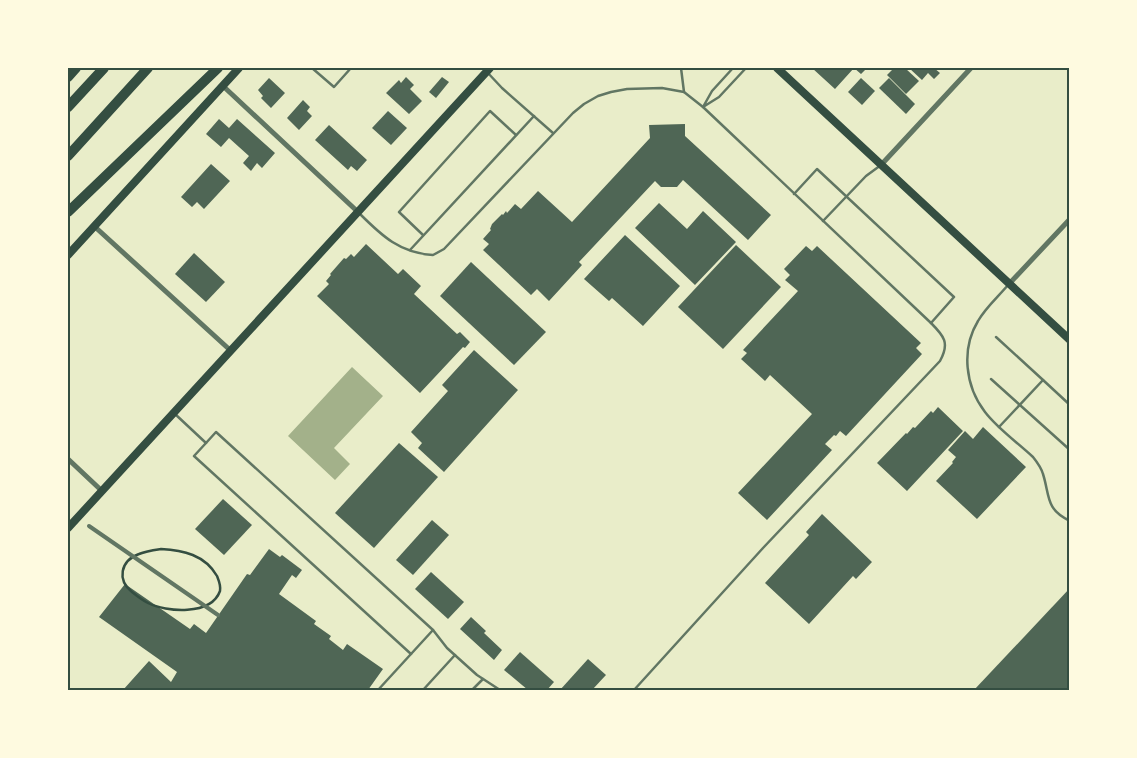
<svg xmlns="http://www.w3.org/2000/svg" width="1137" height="758" viewBox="0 0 1137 758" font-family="Arial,sans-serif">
  <rect width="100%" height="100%" fill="#e9edc9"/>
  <path fill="#a3b18a" d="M352 367 383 396 334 448 350 464 335 480 288 436Z"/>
  <g fill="#4f6655">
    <path d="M812 68H867L861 74 854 68 835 89Z"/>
    <path d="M894 68H905L919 81 906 94 887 75Z"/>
    <path d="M909 68H934L940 73 934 79 928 73 922 80Z"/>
    <path d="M406 77 414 85 410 89 422 101 409 114 386 93 399 80 401 83Z"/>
    <path d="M442 77 449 82 436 98 429 92Z"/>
    <path d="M269 78 285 93 271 108 261 98 263 96 258 90Z"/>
    <path d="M861 78 875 91 862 105 848 92Z"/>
    <path d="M889 78 915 104 906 114 879 88Z"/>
    <path d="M303 100 310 107 307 111 312 116 299 130 287 118Z"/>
    <path d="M388 111 407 128 391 145 372 128Z"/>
    <path d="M219 119 229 128 237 119 275 153 262 168 257 163 251 171 243 163 249 156 229 138 221 147 206 134Z"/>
    <path d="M685 124V136L771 215 748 240 683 180 677 187H661L655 181 579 262 582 265 549 301 537 289 531 295 483 250 489 244 483 239 491 230 490 229 492 224 502 214 503 215 506 211 507 213 515 204 521 209 538 191 572 222 650 138 649 125Z"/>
    <path d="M329 125 367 160 357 171 351 166 348 170 315 140Z"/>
    <path d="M211 164 230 181 204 209 197 202 192 207 181 197Z"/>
    <path d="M659 203 687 229 703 211 736 242 695 285 635 228Z"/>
    <path d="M625 235 680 286 643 326 612 298 609 301 584 279Z"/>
    <path d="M366 244 398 274 403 269 421 286 414 294 457 334 460 332 470 342 465 348 463 347 420 393 317 296 329 284 326 281 331 275 330 274 344 258 346 259 351 254 354 257Z"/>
    <path d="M736 245 781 287 723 349 678 307Z"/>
    <path d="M806 246 812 251 817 246 921 343 916 348 922 354 846 436 840 431 836 436 834 435 825 444 832 450 767 520 738 493 812 414 770 375 765 381 741 359 747 353 743 350 798 291 785 280 790 275 784 269Z"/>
    <path d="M194 253 225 282 206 302 175 274Z"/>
    <path d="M471 262 546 332 514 365 440 296Z"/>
    <path d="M474 350 518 390 444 472 418 448 422 443 411 432 448 391 442 385Z"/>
    <path d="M938 407 963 431 907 491 877 463 906 433 907 434 913 427 915 428 931 411 933 413Z"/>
    <path d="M983 427 1026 467 977 519 936 481 953 463 952 462 956 457 948 450 965 431 973 439Z"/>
    <path d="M399 443 438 477 374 548 335 513Z"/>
    <path d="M223 499 252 525 224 555 195 529Z"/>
    <path d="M822 514 872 562 856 579 853 576 809 624 765 583 809 535 806 532Z"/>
    <path d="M432 520 449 535 413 575 396 560Z"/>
    <path d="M269 549 280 557 282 555 302 570 296 578 292 575 279 594 316 621 314 624 331 636 329 639 343 650 347 644 383 669 368 690H123L149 661 171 682 177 672 99 617 125 584 190 629 194 624 206 633 247 574 250 575Z"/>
    <path d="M431 572 464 602 448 619 415 589Z"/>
    <path d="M1070 588V690H974Z"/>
    <path d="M471 617 486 631 484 633 502 650 494 660 460 629Z"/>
    <path d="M520 652 554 682 547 690H528L504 670Z"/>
    <path d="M588 659 606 675 592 690H560Z"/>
  </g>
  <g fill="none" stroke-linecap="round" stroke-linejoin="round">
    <path stroke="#344e41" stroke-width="2.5" d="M161 549C183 550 205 555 217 576 219 581 221 585 220 591 211 616 166 612 148 603 142 600 137 596 132 592 117 580 120 561 139 554 146 551 154 550 161 549Z"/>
    <g stroke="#617663" stroke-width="2.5">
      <path d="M312 68 334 87 351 68"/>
      <path d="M681 68 684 92"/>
      <path d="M733 68 712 91 703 107 719 97 746 68"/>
      <path d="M487 72 502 88 553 133"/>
      <path d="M794 194 817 169 954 297 931 323"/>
      <path d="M360 214C382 236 400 253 433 255L444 249 573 113 584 104 598 96 611 92 627 89 662 88 684 92 703 107 931 323C944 336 950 343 940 361L763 548 634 690"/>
      <path d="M823 221 866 176 881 165"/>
      <path d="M423 235 399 212 490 111 516 135"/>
      <path d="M410 250 534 116"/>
      <path d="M1008 285C998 297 986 307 978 321 961 349 965 386 985 412 998 429 1017 442 1033 457 1037 462 1041 467 1043 474 1050 496 1045 509 1070 521"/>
      <path d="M996 337 1043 380"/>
      <path d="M991 379 1070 450"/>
      <path d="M175 414 206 443 216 432 433 630 378 690"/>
      <path d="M999 427 1043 380 1070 405"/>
      <path d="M206 443 194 456 411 654"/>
      <path d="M433 630 447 648 477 675 500 690"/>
      <path d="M423 690 455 655"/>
      <path d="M472 690 483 679"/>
    </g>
    <path stroke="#617663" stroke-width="4" d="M89 526 218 615"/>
    <g stroke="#617663" stroke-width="5">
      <path d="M223 86 358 212"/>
      <path d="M881 165 971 68"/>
      <path d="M94 226 230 350"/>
      <path d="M1009 284 1070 219"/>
      <path d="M68 459 102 491"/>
    </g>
    <g stroke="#344e41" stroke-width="8">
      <path d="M777 68 1070 340"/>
      <path d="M68 255 239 68"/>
      <path d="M68 528 490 68"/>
    </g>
    <g stroke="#344e41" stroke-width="10">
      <path d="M68 77 76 68"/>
      <path d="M68 107 104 68"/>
      <path d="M68 156 148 68"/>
      <path d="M68 212 218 68"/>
    </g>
  </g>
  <rect width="1137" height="758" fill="none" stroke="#fefae0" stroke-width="138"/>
  <rect x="69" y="69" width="999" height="620" fill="none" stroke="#344e41" stroke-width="2"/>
</svg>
